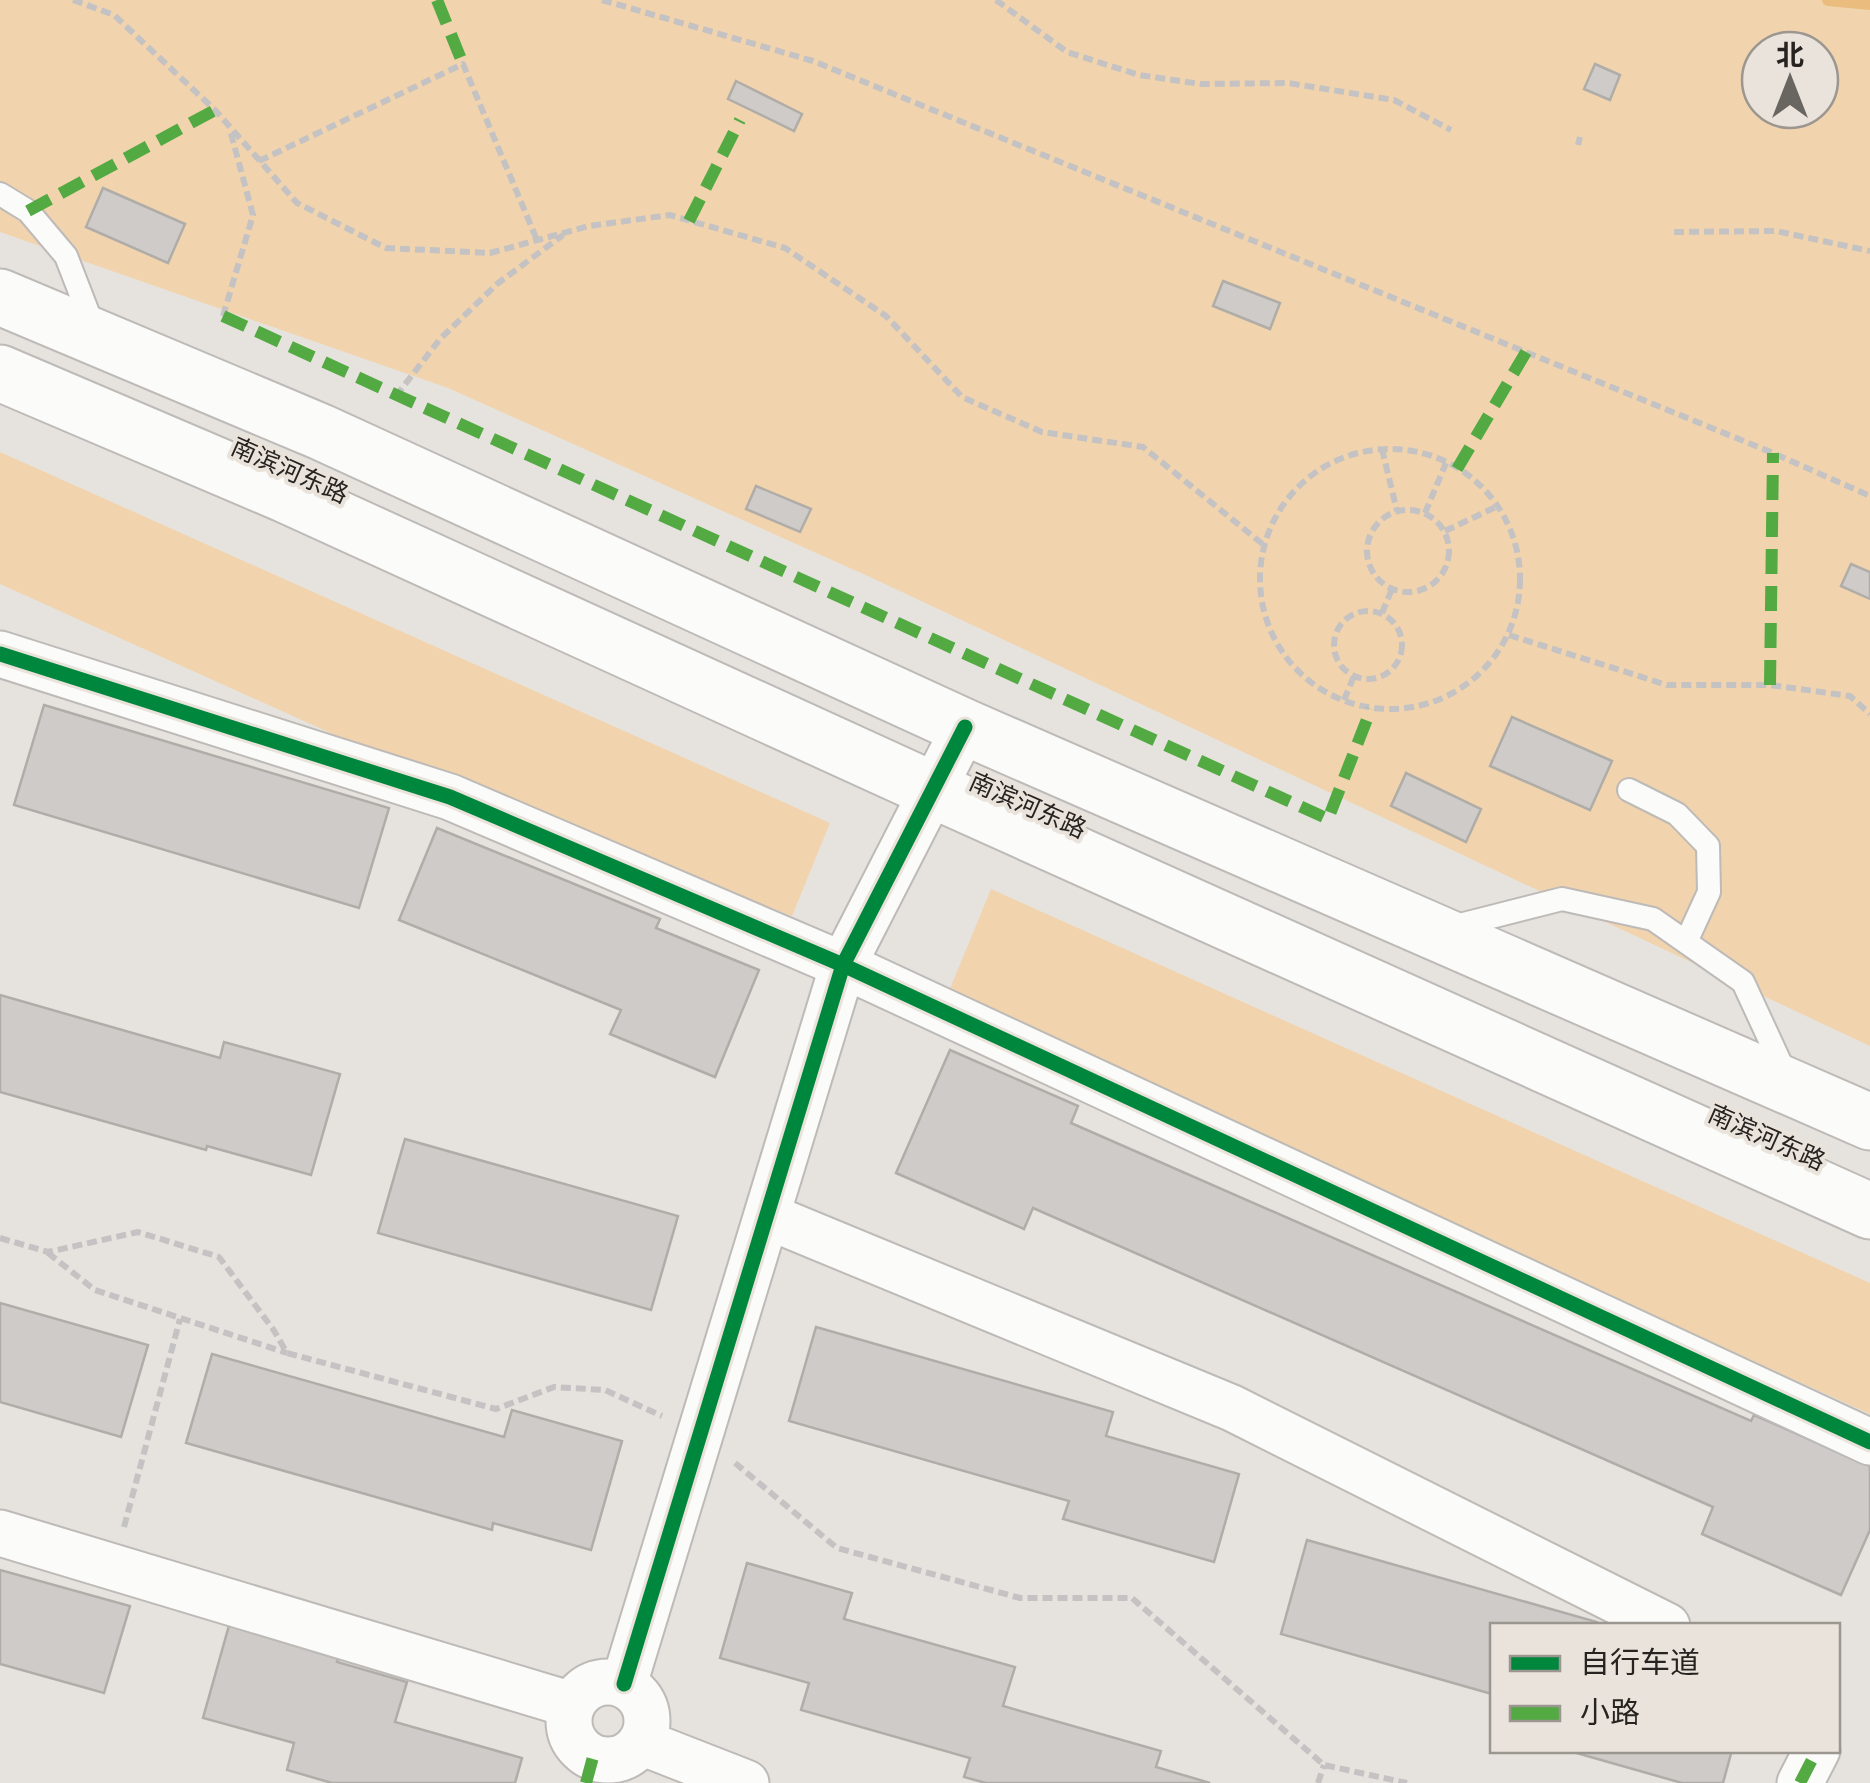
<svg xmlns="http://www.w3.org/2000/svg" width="1870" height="1783" viewBox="0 0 1870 1783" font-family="Figtree,'Noto Sans SC',sans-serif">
  <rect width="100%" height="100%" fill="#e6e3de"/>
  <g fill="#f1d4ad" fill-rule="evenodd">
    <path d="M0 0H1870V1046L870 577 448 388 0 232ZM1760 50H1820V110H1760Z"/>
    <path d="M0 452 830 823 792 916 406 767 0 584Z"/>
    <path d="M991 889 1870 1283V1414L947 996Z"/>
  </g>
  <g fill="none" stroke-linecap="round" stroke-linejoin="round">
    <path stroke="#eabc7e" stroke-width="12" d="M1828 0 1870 4"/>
  </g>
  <g fill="#cecbc8" stroke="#b0ada9" stroke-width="2.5">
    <path d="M1595 64 1620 75 1610 100 1584 89Z"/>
    <path d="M736 81 802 114 794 131 728 99Z"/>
    <path d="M103 188 185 224 168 263 86 227Z"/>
    <path d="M1223 281 1280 303 1270 329 1213 306Z"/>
    <path d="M756 486 811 509 800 532 746 509Z"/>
    <path d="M1851 564 1870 572V599L1841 586Z"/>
    <path d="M44 705 389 808 359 908 14 805Z"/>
    <path d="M1512 717 1612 761 1590 810 1490 766Z"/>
    <path d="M1406 773 1481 809 1466 842 1391 806Z"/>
    <path d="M437 828 660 919 656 928 759 970 715 1077 610 1034 621 1010 399 920Z"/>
    <path d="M0 995 220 1058 224 1042 340 1074 311 1175 207 1146 206 1150 0 1092Z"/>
    <path d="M950 1050 1078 1106 1071 1123 1751 1421 1754 1415 1870 1466V1530L1841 1595 1702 1534 1713 1507 1033 1208 1024 1229 896 1173Z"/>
    <path d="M405 1139 678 1216 651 1310 378 1233Z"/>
    <path d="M0 1303 148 1345 121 1437 0 1402Z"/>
    <path d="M816 1327 1113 1412 1106 1436 1239 1474 1214 1562 1063 1519 1069 1501 789 1421Z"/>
    <path d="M212 1354 504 1437 512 1410 622 1441 591 1550 493 1523 492 1530 186 1443Z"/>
    <path d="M1307 1540 1597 1622 1596 1626H1492V1694L1281 1634Z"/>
    <path d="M747 1563 852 1593 844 1619 1015 1667 1003 1706 1161 1751 1156 1767 1210 1783H986L964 1777 970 1758 801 1710 809 1683 720 1658Z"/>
    <path d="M0 1570 130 1606 104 1693 0 1664Z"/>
    <path d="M230 1622 340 1653 337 1662 407 1682 395 1722 522 1758 515 1783H332L287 1770 294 1743 203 1718Z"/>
    <path d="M1566 1750H1732L1723 1783H1682Z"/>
  </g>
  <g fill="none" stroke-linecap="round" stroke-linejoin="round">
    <defs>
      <g id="lane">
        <path d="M0 194 28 211 66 256 95 331"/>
        <path d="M1629 790 1677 814 1708 846 1709 892 1686 942"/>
        <path d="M1448 928 1562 899 1653 919 1743 982 1786 1075"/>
      </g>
      <g id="street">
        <path d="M0 654 450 797 843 965 1870 1442"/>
        <path d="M767 1216 1232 1408 1667 1626"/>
        <path d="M0 1533 572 1705"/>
        <circle cx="608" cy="1721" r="39"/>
        <path d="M624 1684 843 965 965 727"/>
        <path d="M641 1742 746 1783"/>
        <path d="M1800 1783 1817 1750"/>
      </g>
      <g id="secondary">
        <path d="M0 297 321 432 965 727 1870 1122"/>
        <path d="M0 373 284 494 933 790 1870 1211"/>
      </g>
    </defs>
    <use href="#lane" stroke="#bdbab7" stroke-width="26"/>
    <use href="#street" stroke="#bdbab7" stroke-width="49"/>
    <use href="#secondary" stroke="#bdbab7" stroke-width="59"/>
    <g stroke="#c4c2c2" stroke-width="6" stroke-dasharray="10 5" stroke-linecap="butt">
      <path d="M73 0 114 15 215 110 297 203 386 248 490 253 589 226 670 215 785 248 886 316 962 397 1042 432 1143 447 1265 546"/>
      <path d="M602 0 813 61 1773 453 1870 496"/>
      <path d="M996 0 1067 52 1139 75 1201 84 1288 83 1394 100 1451 130"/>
      <path d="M1578 145 1580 137"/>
      <path d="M259 161 463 64 537 240"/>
      <path d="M1674 232 1776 231 1870 251"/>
      <path d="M223 316 253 215 230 130"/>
      <path d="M396 396 440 339 497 284 563 235"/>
      <path d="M1382 449 1397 511"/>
      <circle cx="1390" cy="579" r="130"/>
      <circle cx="1408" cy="551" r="41"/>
      <path d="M1425 513 1446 463"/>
      <path d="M1445 531 1498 506"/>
      <circle cx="1368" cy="645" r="34"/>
      <path d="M1382 613 1392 589"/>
      <path d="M1509 635 1667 685H1770L1850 696 1870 714"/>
      <path d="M1344 700 1354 676"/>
      <path d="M0 1238 48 1252 138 1232 219 1257 273 1329 287 1353 496 1409 554 1387 605 1390 662 1416"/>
      <path d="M48 1253 95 1290 287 1353"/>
      <path d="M735 1463 837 1548 1020 1598H1132L1324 1765 1407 1783"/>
      <path d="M124 1527 180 1319"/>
      <path d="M1318 1783 1324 1765"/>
    </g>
    <use href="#lane" stroke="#fbfbfa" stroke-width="22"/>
    <use href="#street" stroke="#fbfbfa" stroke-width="45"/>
    <use href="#secondary" stroke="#fbfbfa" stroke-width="55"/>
    <g stroke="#53aa43" stroke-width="12" stroke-dasharray="25 12" stroke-linecap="butt">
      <path d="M437 0 463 64"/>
      <path d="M28 211 215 110"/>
      <path d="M689 221 740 120"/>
      <path d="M223 316 1328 819 1371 709"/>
      <path d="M1457 469 1526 352"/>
      <path d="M1770 685 1773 453"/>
      <path d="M586 1783 593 1757"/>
      <path d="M1800 1783 1817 1750"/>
    </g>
    <defs>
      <g id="cycleway">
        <path d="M0 654 450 797 843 965 1870 1442"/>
        <path d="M624 1684 843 965 965 727"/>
      </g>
    </defs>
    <use href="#cycleway" stroke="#eae3db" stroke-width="21"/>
    <use href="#cycleway" stroke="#00873e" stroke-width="15"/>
  </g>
  <g text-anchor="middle" stroke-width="8" stroke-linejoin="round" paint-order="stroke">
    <g font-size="25" fill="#262320" stroke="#eae3db">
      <text transform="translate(290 470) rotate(24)" y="9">南滨河东路</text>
      <text transform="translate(1028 805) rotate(24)" y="9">南滨河东路</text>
      <text transform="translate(1767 1137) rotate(24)" y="9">南滨河东路</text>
    </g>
  </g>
  <rect x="1490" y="1623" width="350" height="130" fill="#eae3db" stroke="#9c9690" stroke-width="2.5"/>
  <rect x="1510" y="1656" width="50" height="15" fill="#00873e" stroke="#9c9690" stroke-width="2.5"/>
  <text x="1580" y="1673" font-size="30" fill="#262320">自行车道</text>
  <rect x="1510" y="1706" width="50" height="15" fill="#53aa43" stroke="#9c9690" stroke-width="2.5"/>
  <text x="1580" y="1723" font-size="30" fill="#262320">小路</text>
  <g transform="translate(1790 80)"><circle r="48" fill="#eae3db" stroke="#9c9690" stroke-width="2.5"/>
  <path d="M0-8L18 38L0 25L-18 38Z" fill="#696662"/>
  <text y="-15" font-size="28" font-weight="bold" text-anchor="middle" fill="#262320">北</text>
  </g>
</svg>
